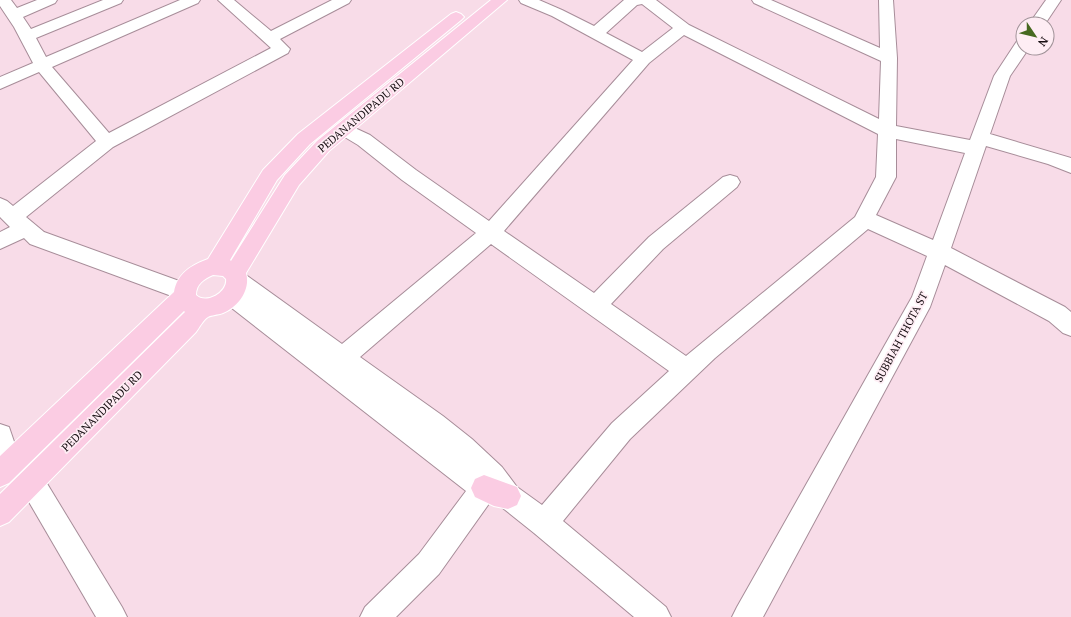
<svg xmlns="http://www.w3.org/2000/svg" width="1071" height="617" viewBox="0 0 1071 617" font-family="'PT Serif',serif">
  <rect width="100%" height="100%" fill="#f8dce8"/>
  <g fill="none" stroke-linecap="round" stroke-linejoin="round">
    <defs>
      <g id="minor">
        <path d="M0 0H11L17 8 37 0H57L55 3 23 17 31 29 103 0H123L121 3 36 38 46 57 180 0H200L198 3 52 67 109 133 271 48 218 0H234L271 31 332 0H351L349 3 280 39 290 49 288 53 113 147 26 217 44 232 193 286 196 292 193 298 185 301 177 298 30 244 24 238 0 249V232L10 227 0 217V198L7 201 13 206 96 141 39 72 0 89V77L33 63 14 27 0 6Z"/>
        <path d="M519 0H539L562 10 594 26 624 0H656L689 25 879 119 881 61 754 3 752 0H771L880 48 879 0H893L897 58 896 126 970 140 994 76 1017 41 1023 40V48H1029L1010 76 990 134 1071 158V173L1048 164 986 146 951 248 1065 307 1071 312V336L1063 333 1049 321 945 265 930 307 763 617H732L737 607 912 297 927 256 868 229 715 358 630 439 563 521 666 607 671 617H634L534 533 499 505 493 498 439 574 396 617H360L365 607 419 554 466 491 224 302 221 296 224 290 231 287 227 281 230 275 238 272 246 275 342 344 476 233 402 180 358 145 338 133 335 129 338 125 344 123 370 135 416 170 489 221 633 60 552 16 521 3ZM642 4 673 28 642 52 606 33 637 5ZM684 35 878 134 876 177 855 217 686 356 611 304 663 249 737 187 740 182 737 177 730 175 723 177 649 237 594 293 504 231 649 63ZM896 139 965 153 933 240 876 215 896 177ZM491 244 669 371 612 423 542 505 517 487 502 467 472 439 443 416 360 357Z"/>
        <path d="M1046 0H1061L1045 24H1029Z"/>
        <path d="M0 424 9 427 22 465 18 474 9 478 0 474Z"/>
        <path d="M31 468 40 472 122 607 127 617H96L22 490 18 481 22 472Z"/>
      </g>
      <g id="major">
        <path d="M491 0H507L329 151 299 185 246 273C251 290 238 307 223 313 218 315 211 315 208 317 203 320 199 328 196 332L9 522 0 526V494L185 312 184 311 9 483 0 487V456L174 292C177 274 191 265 208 259L263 170 298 134 451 14 456 12 461 14 464 17 461 20 310 144 277 180 230 260 231 261 285 175 317 141ZM213 275 223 276 226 279C228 292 206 305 196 295 196 284 204 279 213 275Z"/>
        <path d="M484 475 517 487 521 496 517 505 508 509 494 506 475 497 471 488 475 479Z"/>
      </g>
    </defs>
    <use href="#minor" stroke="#a78d99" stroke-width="2"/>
    <use href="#major" stroke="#fff" stroke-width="2"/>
    <use href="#minor" fill="#fff" fill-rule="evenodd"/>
    <use href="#major" fill="#fbcce3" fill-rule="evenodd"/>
  </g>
  <g text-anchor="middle" stroke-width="3.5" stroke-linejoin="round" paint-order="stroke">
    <g font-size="11" fill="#150c10" stroke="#feedf4">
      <text transform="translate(361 115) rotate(-40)" y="4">PEDANANDIPADU RD</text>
      <text transform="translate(901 337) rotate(-62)" y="4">SUBBIAH THOTA ST</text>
      <text transform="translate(102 411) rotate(-45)" y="4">PEDANANDIPADU RD</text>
    </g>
  </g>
  <g transform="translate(1035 36) rotate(125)"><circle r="19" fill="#feedf4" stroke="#a19399"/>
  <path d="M0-3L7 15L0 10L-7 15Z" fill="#476920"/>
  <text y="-6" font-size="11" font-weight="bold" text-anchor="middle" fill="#150c10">N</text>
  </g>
</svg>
